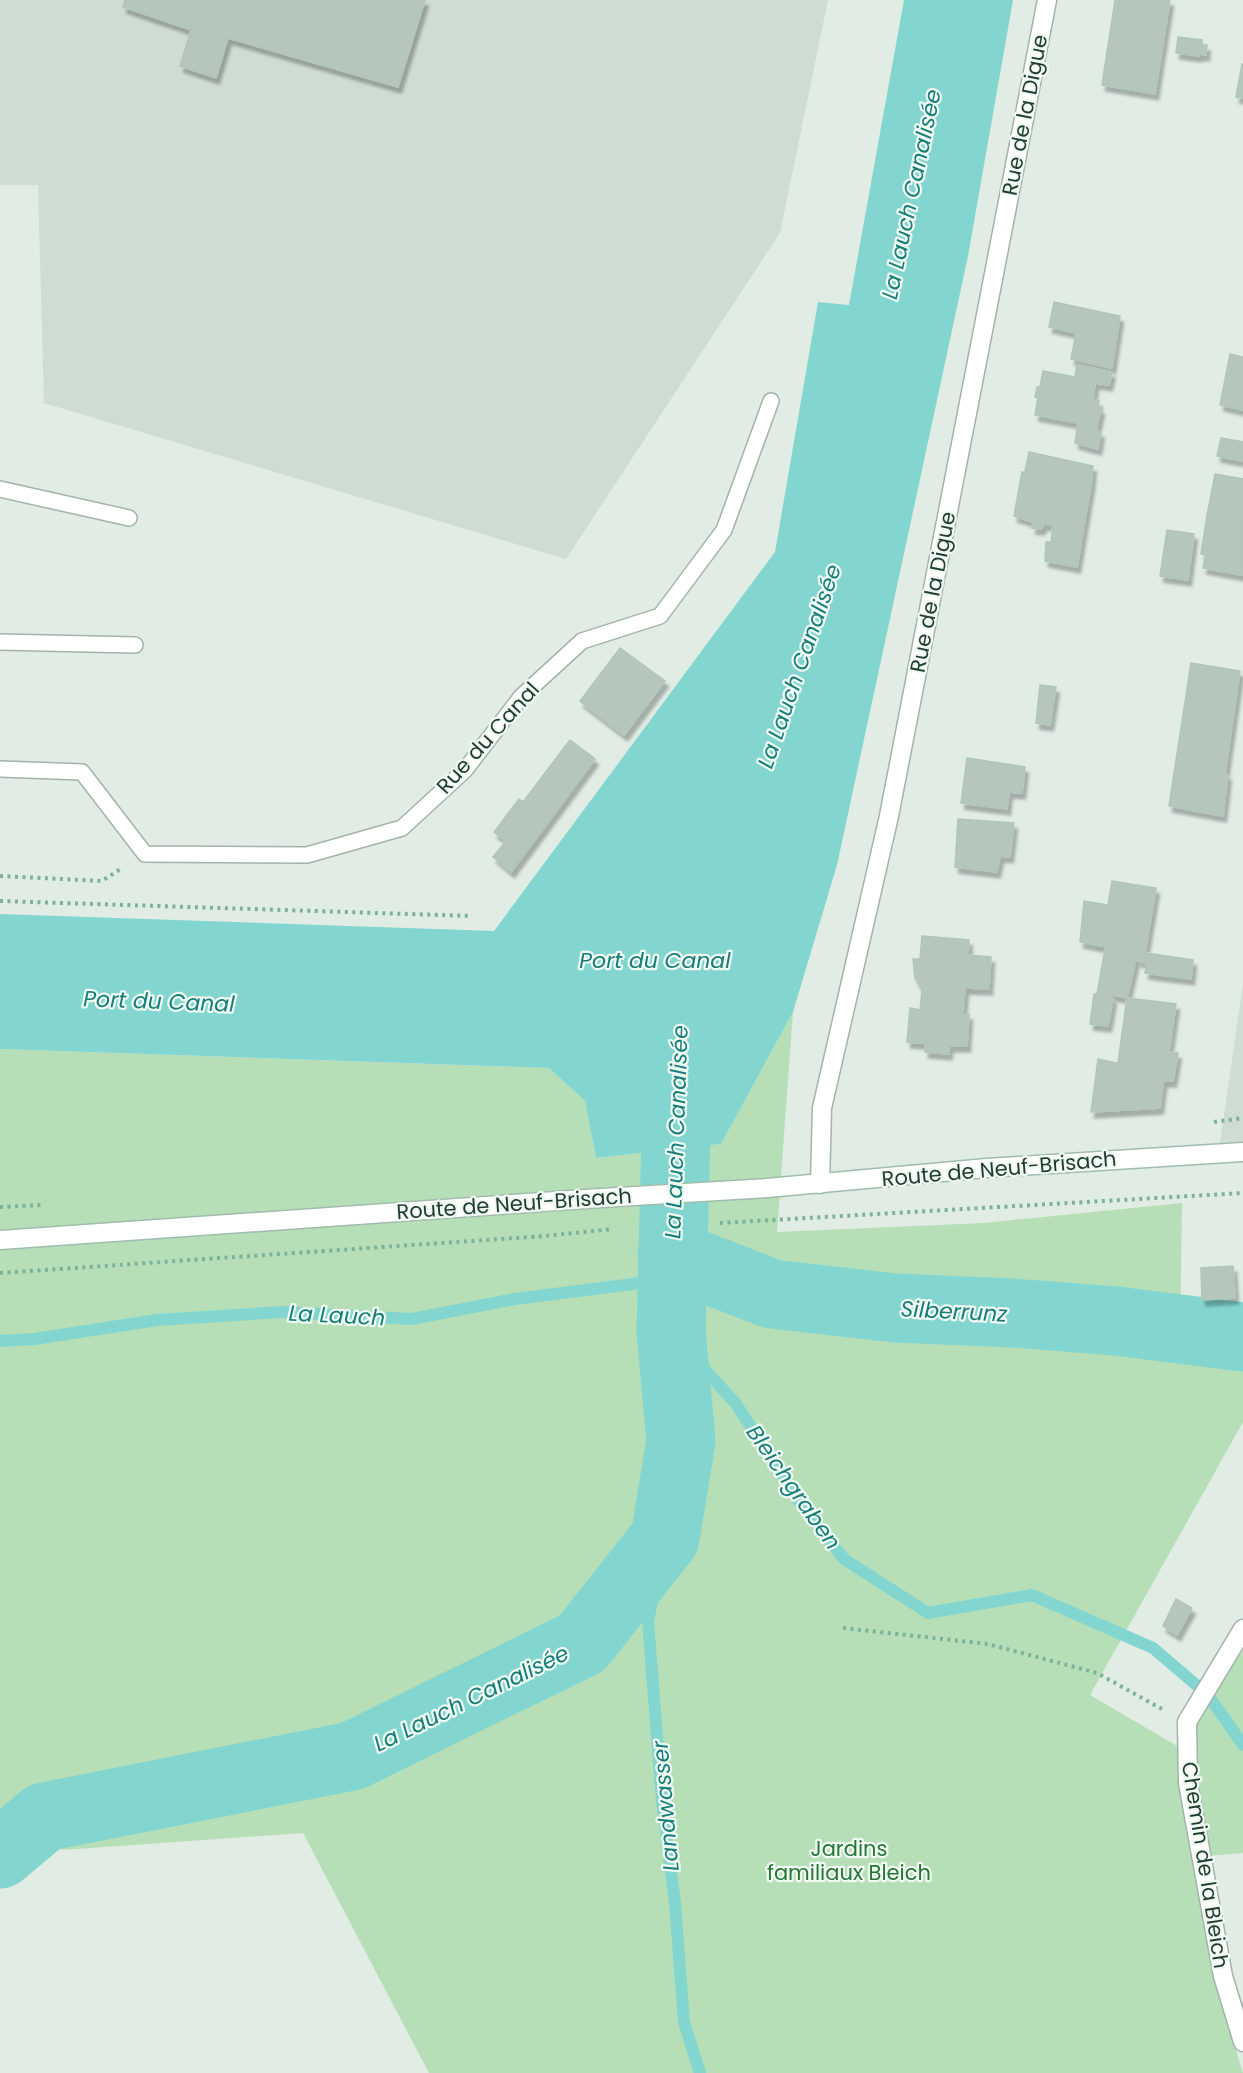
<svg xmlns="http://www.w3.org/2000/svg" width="1243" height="2073" viewBox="0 0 1243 2073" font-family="Poppins,sans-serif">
  <defs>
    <filter id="shadow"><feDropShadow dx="3.5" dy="6" stdDeviation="1.5" flood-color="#0004"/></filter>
  </defs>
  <rect width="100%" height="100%" fill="#e0ece4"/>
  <g fill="#cedcd2">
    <path d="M0 0H828L780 233 566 559 44 403 38 185H0Z"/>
    <path d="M1243 984V1163H1217Z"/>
  </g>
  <path fill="#b6dfb8" d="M793 1012 777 1232 984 1223 1182 1203 1180 1346 1243 1362V1422L1090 1695 1177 1746 1243 1650V1853L1193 1857 1212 1972 1243 2073H429L303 1833 63 1850 0 1814V1049L549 1068 585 1101 596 1158 721 1144Z"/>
  <path fill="#83d6d0" d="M904 0H1013L968 256 837 865 793 1012 721 1144 596 1158 585 1101 549 1068 0 1049V914L494 931 775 552 818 302 849 305Z"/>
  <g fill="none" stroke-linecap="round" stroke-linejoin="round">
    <g stroke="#83d6d0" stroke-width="12">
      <path d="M671 1332 736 1404 798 1500 844 1559 928 1613 1032 1595 1153 1648 1208 1695 1243 1745"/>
      <path d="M0 1341 34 1339 157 1320 282 1312 412 1319 515 1299 672 1279"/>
      <path d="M665 1538 648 1621 662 1801 675 1903 684 2022 700 2073"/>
    </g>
    <g stroke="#83d6d0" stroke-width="69">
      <path d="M672 1255 772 1294 895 1308 1013 1313 1116 1321 1243 1337"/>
      <path d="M0 1854 44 1817 352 1756 582 1643 665 1538 681 1441 671 1332 678 1053"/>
    </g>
  </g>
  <g fill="#b5c7bc" stroke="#b1c6b9" stroke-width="1.5" filter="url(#shadow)">
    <path d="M125 0H425L398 87 228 38 216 78 180 66 191 30 123 7Z"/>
    <path d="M1115 0H1170L1155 94 1102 85Z"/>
    <path d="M1178 37 1202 40V45H1207L1206 55 1199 54V56L1176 53Z"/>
    <path d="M1242 64H1243V98L1236 97Z"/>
    <path d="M1054 302 1120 316 1112 368 1071 359 1076 333 1049 327Z"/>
    <path d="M1230 354 1243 357V410L1220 405Z"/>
    <path d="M1077 365 1112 372 1109 385 1095 383 1093 400 1099 401 1098 407 1101 409 1096 431 1101 432 1098 449 1075 443 1078 423 1035 415 1038 398 1035 397 1037 387H1040L1043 371 1075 377Z"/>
    <path d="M1221 438 1243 442V461L1217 456Z"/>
    <path d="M1029 452 1093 466 1091 485 1025 472Z"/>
    <path d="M1022 472 1091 485 1077 567 1045 561 1046 542H1051L1053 525 1044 524 1041 529 1032 528 1033 522 1014 516Z"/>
    <path d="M1215 474 1243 479V525L1207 516Z"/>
    <path d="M1207 516 1243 525 1242 575 1203 568 1206 555 1201 554Z"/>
    <path d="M1167 530 1194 534 1188 580 1160 576Z"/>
    <path d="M620 648 665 681 624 735 580 701Z"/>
    <path d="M1191 663 1240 671 1225 774 1228 775 1223 816 1169 806Z"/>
    <path d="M1040 685 1056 687 1050 725 1036 723Z"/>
    <path d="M570 740 595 759 511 872 493 857 506 841 494 832 519 799 523 802Z"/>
    <path d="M967 758 1025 767 1022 793 1009 792 1007 809 961 803Z"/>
    <path d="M958 819 1014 823 1010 857 1000 856 997 872 955 867Z"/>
    <path d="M1112 881 1156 888 1145 953 1101 946Z"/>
    <path d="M1084 901 1108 905 1101 946 1080 942Z"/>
    <path d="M922 936 969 940 968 955 991 957 989 989 965 988 963 1014H969L967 1046H949V1054L925 1052V1043L907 1042 910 1008 920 1010 922 990 915 978 913 959H920Z"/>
    <path d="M1105 949 1137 954 1127 998 1109 994V997L1113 998 1108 1026 1090 1024 1094 994H1097Z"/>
    <path d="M1139 952 1193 960 1191 979 1145 973 1147 963 1138 961Z"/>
    <path d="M1127 998 1152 1001 1139 1081 1116 1077Z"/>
    <path d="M1152 1001 1176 1004 1169 1052 1178 1053 1173 1081H1163V1084L1139 1081Z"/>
    <path d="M1098 1059 1117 1063 1116 1077 1163 1084 1160 1108 1091 1112Z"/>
    <path d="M1233 1266 1235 1298 1202 1300 1201 1268Z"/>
    <path d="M1176 1599 1192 1608 1177 1635 1163 1626Z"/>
  </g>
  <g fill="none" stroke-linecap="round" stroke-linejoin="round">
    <defs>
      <g id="lane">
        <path d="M0 489 129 518"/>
        <path d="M0 642 135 645"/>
        <path d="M0 769 82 772 145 854 307 855 402 828 465 770 521 697 582 641 660 616 724 530 771 401"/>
      </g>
      <g id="street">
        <path d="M820 1184 822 1108 889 816 1047 0"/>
        <path d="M1243 1629 1187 1722 1188 1783 1223 1976 1243 2042"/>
      </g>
      <path id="secondary" d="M0 1240 585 1199 767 1188 987 1168 1243 1152"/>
    </defs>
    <use href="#lane" stroke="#a2b4aa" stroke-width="18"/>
    <use href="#street" stroke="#a2b4aa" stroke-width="21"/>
    <use href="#secondary" stroke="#a0bcac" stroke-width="21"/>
    <g stroke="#7db296" stroke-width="4" stroke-dasharray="3 4.5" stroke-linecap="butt">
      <path d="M0 876 102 881 122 868"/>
      <path d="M0 901 472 916"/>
      <path d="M1214 1122 1243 1118"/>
      <path d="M0 1207 43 1205"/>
      <path d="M720 1223 1243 1193"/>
      <path d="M0 1273 545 1236 613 1229"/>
      <path d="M843 1628 988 1644 1097 1673 1162 1709"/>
    </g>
    <use href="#lane" stroke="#fff" stroke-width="15"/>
    <use href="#street" stroke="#fff" stroke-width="18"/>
    <use href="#secondary" stroke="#fff" stroke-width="18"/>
  </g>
  <g text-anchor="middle" stroke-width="4.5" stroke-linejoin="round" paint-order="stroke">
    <g font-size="21" fill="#1f3d2f" stroke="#f0f8f2">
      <text transform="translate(1025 115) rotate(-79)" y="7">Rue de la Digue</text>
      <text transform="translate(933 592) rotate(-79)" y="7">Rue de la Digue</text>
      <text transform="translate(488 738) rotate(-48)" y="7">Rue du Canal</text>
      <text transform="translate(999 1169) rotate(-5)" y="7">Route de Neuf-Brisach</text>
      <text transform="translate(514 1204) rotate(-4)" y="7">Route de Neuf-Brisach</text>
      <text transform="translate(1205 1865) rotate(81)" y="7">Chemin de la Bleich</text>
    </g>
    <g font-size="21" fill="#267734" stroke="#f0f8f2">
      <text x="849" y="1856">Jardins<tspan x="849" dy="24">familiaux Bleich</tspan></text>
    </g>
    <g font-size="22" font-style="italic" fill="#157e78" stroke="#f0f8f2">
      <text transform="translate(911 194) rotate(-78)" y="8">La Lauch Canalisée</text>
      <text transform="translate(799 666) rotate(-71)" y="8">La Lauch Canalisée</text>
      <text x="655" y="968">Port du Canal</text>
      <text transform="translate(159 1001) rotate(2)" y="8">Port du Canal</text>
      <text transform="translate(676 1132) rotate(-88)" y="8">La Lauch Canalisée</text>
      <text transform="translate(954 1311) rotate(3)" y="8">Silberrunz</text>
      <text transform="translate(337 1315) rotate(3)" y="8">La Lauch</text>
      <text transform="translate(794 1487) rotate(55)" y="8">Bleichgraben</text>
      <text transform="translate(471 1698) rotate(-26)" y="8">La Lauch Canalisée</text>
      <text transform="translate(665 1806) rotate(-95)" y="8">Landwasser</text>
    </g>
  </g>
</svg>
